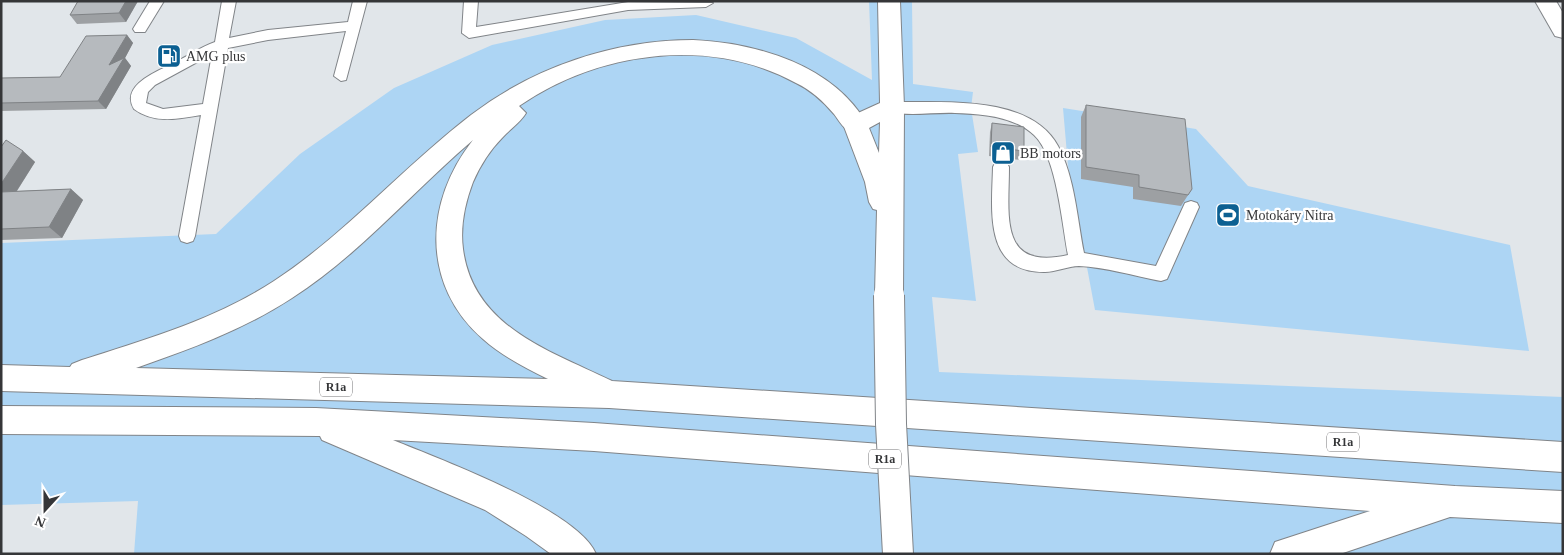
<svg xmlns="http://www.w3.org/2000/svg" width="1564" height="555" viewBox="0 0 1564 555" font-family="'Times New Roman',serif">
  <rect width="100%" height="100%" fill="#e1e6ea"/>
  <g fill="#add5f4">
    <path d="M869 1H912L913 84 973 92 971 108 978 152 958 154 976 301 932 297 939 372 1563 397V554H134L138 501 1 505V243L216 234 300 154 394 88 492 45 605 20 696 15 796 38 872 80Z"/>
    <path d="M1063 108 1196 129 1248 186 1510 245 1529 351 1095 310 1068 166Z"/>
  </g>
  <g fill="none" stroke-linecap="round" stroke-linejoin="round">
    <defs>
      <g id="lane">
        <path d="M150 1H164L145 32H135L133 29Z"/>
        <path d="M222 1H236L229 38 268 30 348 22 353 1H367L346 80 341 81 334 76 346 31 268 40 228 48 195 236 193 241 187 243 181 241 179 236 201 115C178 119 154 124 134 109 119 84 161 70 176 62 189 55 201 47 215 42ZM212 54 203 104 163 109 146 103 148 92 155 85Z"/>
        <path d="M464 1H478L476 27 628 2 713 3 706 7 628 10 469 38 462 33Z"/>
        <path d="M892 102C942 103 1030 94 1058 146 1075 178 1077 218 1084 253L1156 266 1185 203 1191 201 1197 203 1199 207 1167 279 1161 281C1135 276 1104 267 1079 266 1068 266 1056 272 1045 272 983 273 992 210 993 167L995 163H1007L1009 167C1009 215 998 271 1068 255 1062 225 1057 156 1034 135 1014 116 981 114 955 113 933 112 907 117 887 111L884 107 887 103Z"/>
      </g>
      <path id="street" d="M1535 1H1556L1563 13V38L1555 36Z"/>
      <path id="secondary" d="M878 1H900L904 107 903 295 899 303 889 307 879 303 875 295 877 210 873 209 869 202 865 182 843 124 847 118 880 103ZM880 122 879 153 869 128Z"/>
      <g id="highway">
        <path d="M693 40C757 43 833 65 867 124L863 130C857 132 851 134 846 129 841 125 838 119 834 114 823 101 811 90 796 83 710 36 599 51 519 106L526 113C520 123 510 129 502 138 490 150 480 166 473 182 465 203 460 227 463 249 473 327 550 351 612 381L1563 442V472L609 408 1 391V365L70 367 72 364 82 360C148 339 216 319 274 281 346 234 403 167 471 115 534 67 614 40 693 40ZM473 140C424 202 421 285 483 339 502 356 525 368 548 379L136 368C190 349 243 330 292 298 359 255 412 192 473 140Z"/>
        <path d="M1 406 316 408 594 423 1455 486 1563 491V523L1450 517 1340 554H1270L1275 542 1370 511 594 451 393 440C439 459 578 510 596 554H551L526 536 485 510 322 440 320 436 1 434Z"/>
      </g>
    </defs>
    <use href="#lane" stroke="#808488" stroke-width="2"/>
    <use href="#street" stroke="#808488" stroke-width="2"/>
    <use href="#secondary" stroke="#808488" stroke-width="2"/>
    <use href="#highway" stroke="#808488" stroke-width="2"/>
    <use href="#lane" fill="#fff" fill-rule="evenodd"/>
    <use href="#street" fill="#fff" fill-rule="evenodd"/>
    <use href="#secondary" fill="#fff" fill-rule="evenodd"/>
    <use href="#highway" fill="#fff" fill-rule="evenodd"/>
    <defs>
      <path id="secondary-bridge" d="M889 295 891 424 898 554"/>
    </defs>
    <use href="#secondary-bridge" stroke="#808488" stroke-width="32" stroke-linecap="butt"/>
    <use href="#secondary-bridge" stroke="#fff" stroke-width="30"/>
  </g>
  <g fill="#9da0a3">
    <path d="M78 1H138L126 22 77 24 70 15Z"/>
    <path d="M127 35 133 43 125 58 131 66 106 109 1 111V78L60 77Z"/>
    <path d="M1086 105 1192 189 1181 206 1133 199V187L1081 179V117Z"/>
    <path d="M992 123 1024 151 1021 160 989 156 990 132Z"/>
    <path d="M1 147 23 151 35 162 17 191 71 189 83 200 62 238 1 240Z"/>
  </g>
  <g fill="#7f8285">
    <path d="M126 1H138L126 22 119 13Z"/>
    <path d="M127 35 133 43 125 58 131 66 106 109 98 101 109 65Z"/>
    <path d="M23 151 35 162 9 203 1 196V184Z"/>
    <path d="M71 189 83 200 62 238 49 227Z"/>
  </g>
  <g fill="#b6babe" stroke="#7f8285">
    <path d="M78 1H126L119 13 70 15Z"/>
    <path d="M127 35 109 65 124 58 98 101 1 103V78L60 77 86 36Z"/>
    <path d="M1086 105 1185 119 1192 189 1188 195 1139 187V175L1086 167Z"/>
    <path d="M992 123 1024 127V151L991 147Z"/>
    <path d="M6 140 23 151 1 184V147Z"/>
    <path d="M71 189 49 227 1 229V192Z"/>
  </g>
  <defs>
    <symbol id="fuel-square" viewBox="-11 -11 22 22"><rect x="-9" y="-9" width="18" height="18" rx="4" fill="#0c6092" stroke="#fff"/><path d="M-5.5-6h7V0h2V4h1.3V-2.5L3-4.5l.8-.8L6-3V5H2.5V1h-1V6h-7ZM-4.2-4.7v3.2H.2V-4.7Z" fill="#fff"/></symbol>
    <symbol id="shop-square" viewBox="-11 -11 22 22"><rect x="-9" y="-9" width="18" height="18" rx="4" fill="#0c6092" stroke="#fff"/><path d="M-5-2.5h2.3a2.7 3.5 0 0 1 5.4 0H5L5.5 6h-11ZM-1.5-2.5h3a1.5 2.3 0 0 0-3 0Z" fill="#fff"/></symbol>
    <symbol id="stadium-square" viewBox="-11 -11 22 22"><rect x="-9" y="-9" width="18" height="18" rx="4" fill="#0c6092" stroke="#fff"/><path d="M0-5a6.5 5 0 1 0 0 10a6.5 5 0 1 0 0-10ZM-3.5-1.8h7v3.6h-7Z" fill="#fff"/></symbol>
  </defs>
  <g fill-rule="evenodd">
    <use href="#fuel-square" x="155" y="42" width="28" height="28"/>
    <use href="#shop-square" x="989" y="139" width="28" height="28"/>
    <use href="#stadium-square" x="1214" y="201" width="28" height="28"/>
  </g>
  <g text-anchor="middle" stroke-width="4.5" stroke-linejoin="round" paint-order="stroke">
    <g fill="#fff" stroke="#727274" stroke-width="1">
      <rect x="320" y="377.5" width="32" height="19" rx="4"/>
      <rect x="1327" y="432.5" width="32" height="19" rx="4"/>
      <rect x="869" y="449.5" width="32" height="19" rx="4"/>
    </g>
    <g font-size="12" font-weight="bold" fill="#353638">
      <text x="336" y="391">R1a</text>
      <text x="1343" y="446">R1a</text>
      <text x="885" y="463">R1a</text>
    </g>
    <g font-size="14" fill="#353638" stroke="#fff" text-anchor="start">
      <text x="186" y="61">AMG plus</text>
      <text x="1020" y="158">BB motors</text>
      <text x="1246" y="220">Motokáry Nitra</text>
    </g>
  </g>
  <rect width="1564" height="555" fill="none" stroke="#353638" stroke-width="5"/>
  <g transform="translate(45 510) rotate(201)" stroke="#ffffff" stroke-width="4" paint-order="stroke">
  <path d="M0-4L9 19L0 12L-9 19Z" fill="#353638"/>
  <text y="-8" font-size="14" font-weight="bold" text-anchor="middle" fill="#353638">N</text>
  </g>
</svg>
